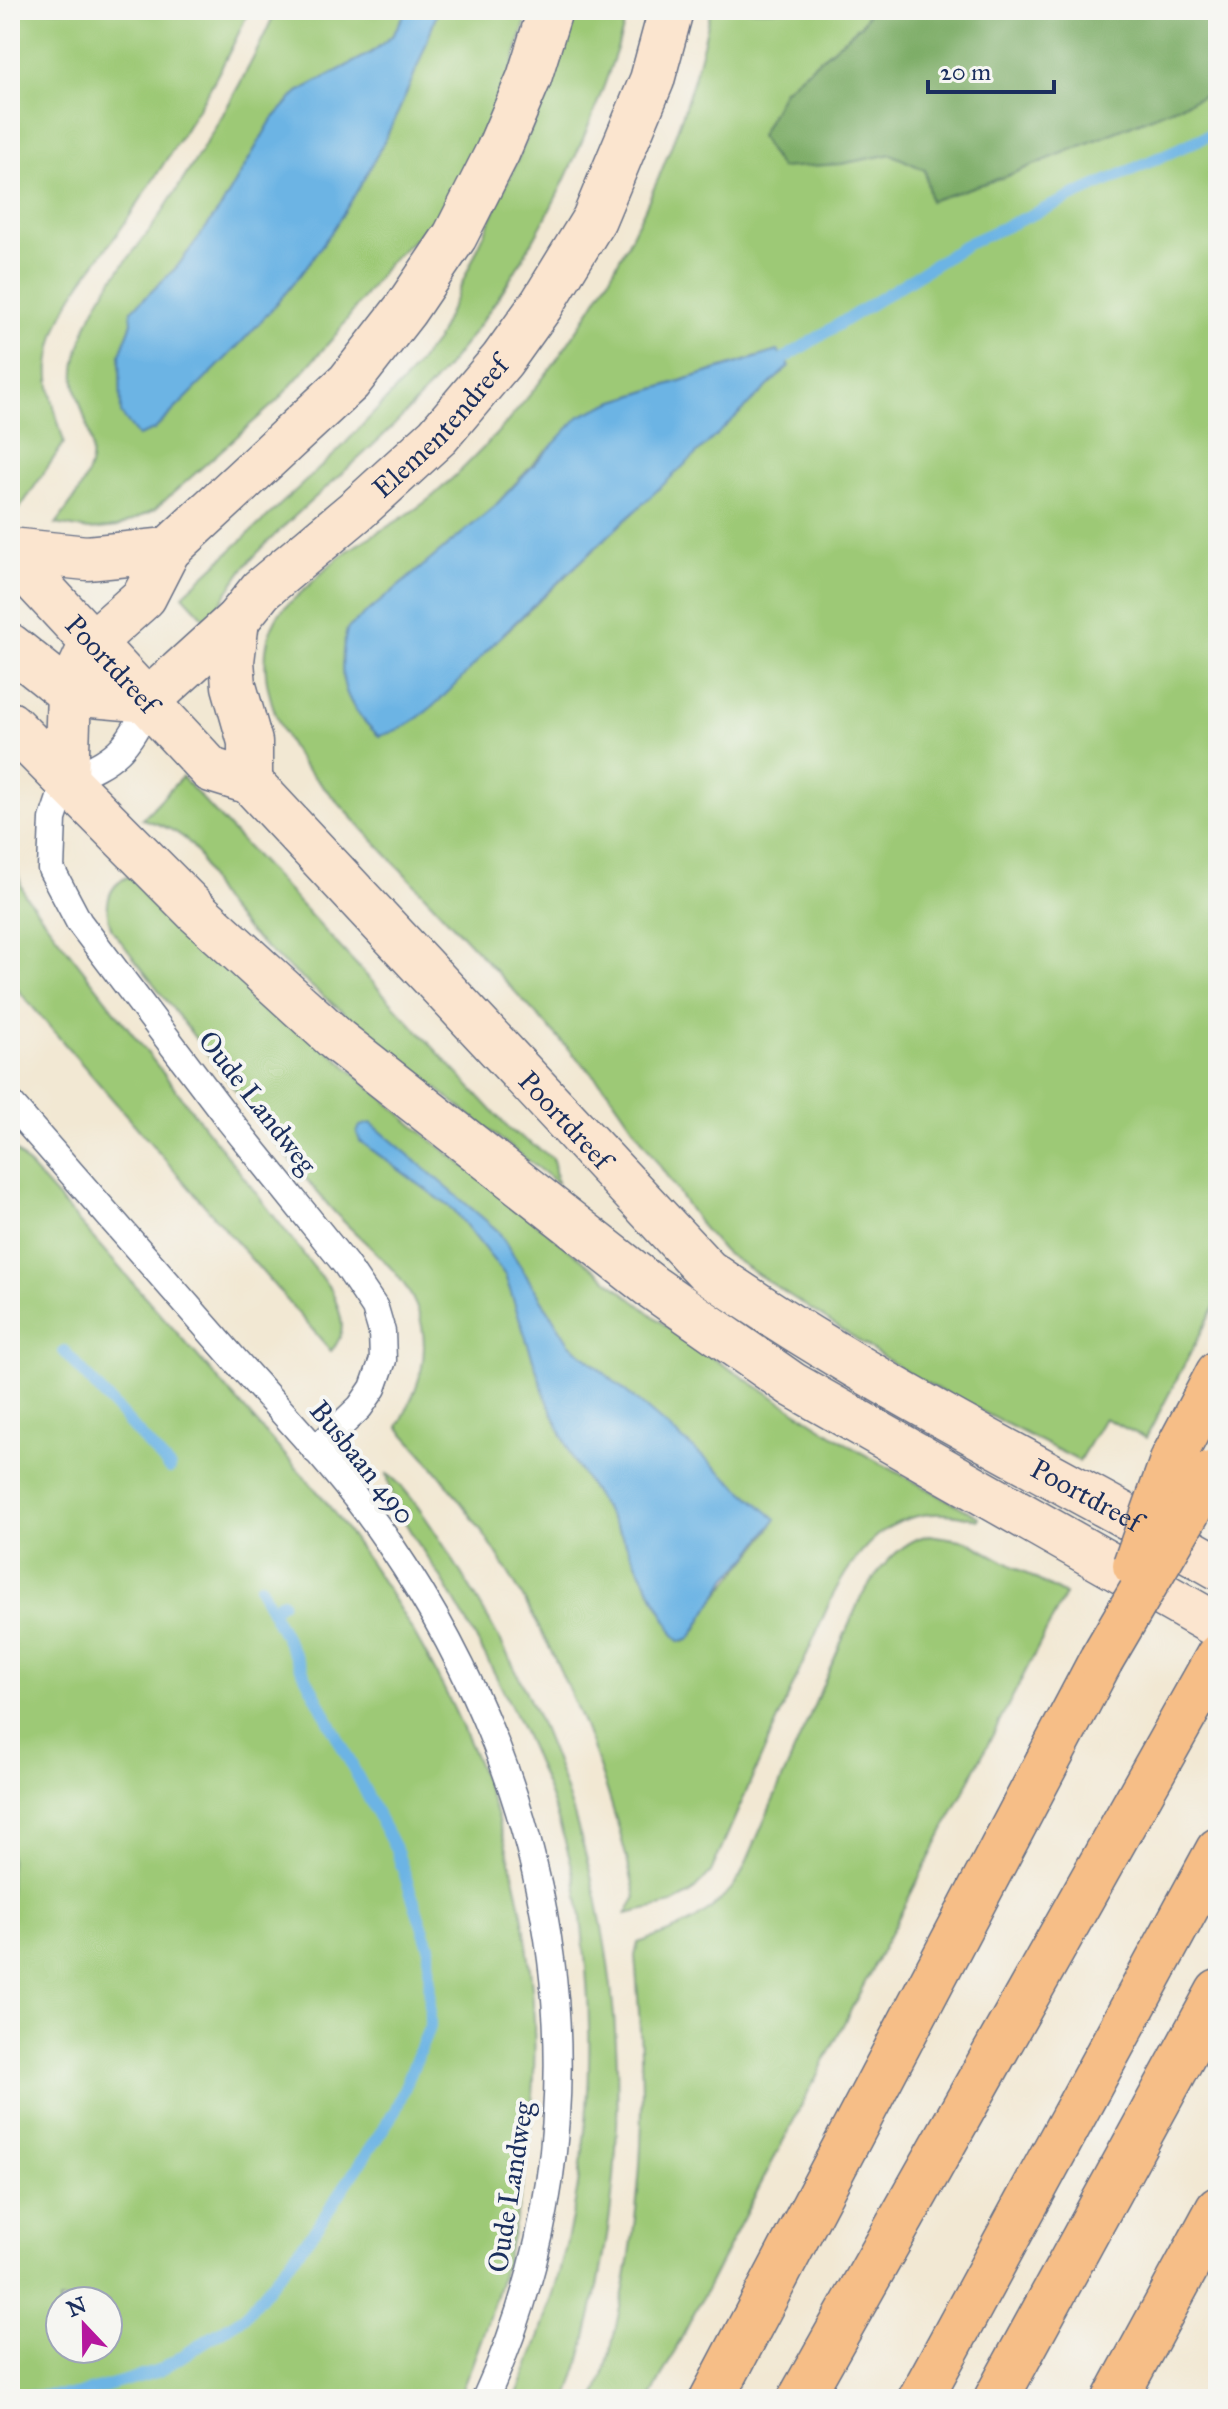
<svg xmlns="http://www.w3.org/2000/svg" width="1228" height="2409" viewBox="0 0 1228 2409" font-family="'IM FELL Great Primer',serif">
  <rect width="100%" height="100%" fill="#f6f6f2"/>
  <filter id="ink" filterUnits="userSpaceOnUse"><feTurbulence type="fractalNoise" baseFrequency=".0125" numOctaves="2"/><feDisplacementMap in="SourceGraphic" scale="16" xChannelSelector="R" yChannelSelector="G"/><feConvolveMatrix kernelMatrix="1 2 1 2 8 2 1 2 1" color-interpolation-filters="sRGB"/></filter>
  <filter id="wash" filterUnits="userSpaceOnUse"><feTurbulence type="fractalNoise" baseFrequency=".006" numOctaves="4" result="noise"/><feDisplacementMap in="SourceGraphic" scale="32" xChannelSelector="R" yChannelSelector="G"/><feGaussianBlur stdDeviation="1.8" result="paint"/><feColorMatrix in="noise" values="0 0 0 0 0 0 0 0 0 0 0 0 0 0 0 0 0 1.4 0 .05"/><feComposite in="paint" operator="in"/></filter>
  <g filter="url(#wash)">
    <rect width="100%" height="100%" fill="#f2e8d3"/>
    <g fill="#9dc976" stroke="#5c7c6a" stroke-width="2" fill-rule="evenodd">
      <path d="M10 10H249C218 83 173 150 129 217 96 267 56 300 49 365 47 390 58 419 64 443L20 508 10 499Z"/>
      <path d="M276 10H407L392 36 371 53 298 92 271 121 222 206 177 267 132 311V323L120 354 121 413 138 436 154 430C210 374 269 319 315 255 370 180 409 97 438 10H529L513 64 484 134 445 210 388 264 334 337 277 401 154 510 118 527 89 530 56 524C69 506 84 488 90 466 97 439 79 409 75 383 73 363 81 341 88 323 104 283 135 253 159 217 203 151 244 83 276 10Z"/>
      <path d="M573 10H629C584 163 512 305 399 420 351 469 295 511 249 562 233 580 223 603 207 621L183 595 339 450 405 380 437 339 546 96Z"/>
      <path d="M711 10H870L862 24 784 90 841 164 892 154 925 170 930 200 1004 177 1218 90V1300L1146 1438 1104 1418 1079 1461 914 1377 725 1253 702 1227 608 1091 302 764C275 725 250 663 277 617 283 607 294 599 303 591 314 581 326 568 338 558 368 535 404 521 434 495 574 373 673 192 711 10ZM777 351 789 366 472 664 379 736C342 703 336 677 347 629L494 507 542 454 612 402Z"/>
      <path d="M10 742C32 795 0 839 25 895L332 1291C340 1313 350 1331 331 1351L10 981Z"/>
      <path d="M182 777 510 1130 553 1158 557 1183C483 1126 410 1068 338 1008 303 979 258 945 229 910 191 865 214 839 142 819Z"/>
      <path d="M127 877 135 879 414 1126 680 1337 860 1452 979 1517 978 1520C905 1498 864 1535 832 1597L711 1872 689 1895 672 1904 626 1914 636 1897C598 1725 520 1556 398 1427 419 1387 434 1351 416 1306 399 1265 357 1239 329 1206 253 1117 184 1022 112 930 104 909 106 887 127 877ZM371 1124 498 1231 569 1343 775 1519C762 1549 725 1580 706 1612 699 1624 696 1634 684 1642L674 1635 621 1534 573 1460 546 1398 505 1275 454 1210 360 1141Z"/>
      <path d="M10 1144 323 1498C539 1781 600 2065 458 2399H10ZM108 2301V2349H60V2301Z"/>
      <path d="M387 1474C410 1486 457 1567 472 1591 623 1841 659 2121 568 2399H515C574 2263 599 2116 586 1968 583 1934 580 1899 572 1866 556 1806 532 1747 504 1692 486 1656 466 1620 446 1586 423 1548 395 1518 387 1474Z"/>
      <path d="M929 1535 967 1541 1065 1595 650 2399H595C608 2367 615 2332 622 2298 647 2178 645 2077 635 1956L638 1943C681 1929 714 1916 740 1877L860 1599C876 1573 898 1542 929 1535Z"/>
    </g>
    <path fill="#7ead67" stroke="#4c6e62" stroke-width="2" d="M870 10H1218V90L1004 177 930 201 925 170 891 154 841 164 780 168 760 136 784 90 862 24Z"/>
    <g fill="#6cb4e4" stroke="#4472a1" stroke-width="2">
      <path d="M407 10H438C409 97 370 180 315 255 269 319 210 374 154 430L138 436 121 414 120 354 132 323 131 311 177 267 222 206 271 121 298 92 371 53 392 36Z"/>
      <path d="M778 351 789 366C697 455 602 541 508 629 470 665 432 723 379 736 342 702 336 677 347 629L494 507 580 416 612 402Z"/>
      <path d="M371 1123 498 1231 569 1343 776 1519 748 1557 728 1577 689 1640 679 1641 674 1635 621 1534 573 1460 546 1398 505 1275 454 1210 360 1141 357 1133 360 1126Z"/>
    </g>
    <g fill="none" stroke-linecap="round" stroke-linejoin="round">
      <g stroke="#6cb4e4" stroke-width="12">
        <path d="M772 366 969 243 1218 131"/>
        <path d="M64 1351 170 1468"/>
        <path d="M260 1587 271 1610 282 1602"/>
        <path d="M10 2397 76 2395 159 2371 245 2316 316 2229 395 2111 430 2026 429 1946 397 1852 271 1610"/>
      </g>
    </g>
  </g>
  <g filter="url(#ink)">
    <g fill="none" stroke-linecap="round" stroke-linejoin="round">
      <defs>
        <g id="service">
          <path d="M149 700C130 748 114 762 66 780L53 819 51 869 79 922 229 1120 346 1265 375 1308 382 1332 383 1360 373 1388 360 1407 315 1450"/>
          <path d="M10 1103C85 1189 160 1275 236 1361 288 1419 345 1478 389 1543 563 1798 615 2114 485 2399"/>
        </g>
        <g id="secondary">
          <path d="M10 550 87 558 168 550"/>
          <path id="s1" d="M10 554 211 770 250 782 707 1271C870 1384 1046 1470 1218 1567"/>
          <path d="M237 620 232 661 234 686 250 742V782"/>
          <path id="s2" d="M10 646 69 693 149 700 237 620 261 590 358 509 438 436 502 360 542 304 594 219 652 80 671 10"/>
          <path d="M10 724 197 912 337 1040 652 1287 793 1385 1218 1626"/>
          <path d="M66 780 69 693 92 643 144 597 168 550 349 382 405 310 455 236 498 151 529 78 550 10"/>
        </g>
        <g id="motorway">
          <path d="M1173 1458 1218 1373"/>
          <path d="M712 2399 1101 1660"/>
          <path d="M800 2399 1218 1656"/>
          <path d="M920 2399 1218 1850"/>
          <path d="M996 2399 1218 1992"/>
          <path d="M1115 2399 1218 2209"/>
        </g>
      </defs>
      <use href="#service" stroke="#667087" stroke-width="29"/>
      <use href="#secondary" stroke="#667087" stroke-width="47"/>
      <use href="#motorway" stroke="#667087" stroke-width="47"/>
      <use href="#service" stroke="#fff" stroke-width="26"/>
      <use href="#secondary" stroke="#fbe5cf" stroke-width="44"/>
      <use href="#motorway" stroke="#f6be87" stroke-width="44"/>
      <defs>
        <g id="motorway-bridge">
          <path d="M1135 1565 1173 1458"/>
          <path d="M1101 1660 1210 1474"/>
        </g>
      </defs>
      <use href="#motorway-bridge" stroke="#667087" stroke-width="47" stroke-linecap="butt"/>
      <use href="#motorway-bridge" stroke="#f6be87" stroke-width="44"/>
    </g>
  </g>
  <g text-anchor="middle" stroke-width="8" stroke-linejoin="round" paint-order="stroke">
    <g font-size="28" fill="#1b2f5e" stroke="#f6f6f2">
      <text dy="10" stroke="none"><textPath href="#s2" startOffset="556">Elementendreef</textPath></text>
      <text dy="10" stroke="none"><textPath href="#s1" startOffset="150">Poortdreef</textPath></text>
      <text transform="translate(258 1102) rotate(52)" y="10">Oude Landweg</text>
      <text dy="10" stroke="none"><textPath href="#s1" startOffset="798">Poortdreef</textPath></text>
      <text transform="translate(363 1462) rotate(51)" y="10">Busbaan 490</text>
      <text dy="10" stroke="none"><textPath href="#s1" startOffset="1446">Poortdreef</textPath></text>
      <text transform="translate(510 2187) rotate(-81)" y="10">Oude Landweg</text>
    </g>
  </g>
  <rect width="1228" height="2409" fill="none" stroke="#f6f6f2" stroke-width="40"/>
  <g transform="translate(84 2325) rotate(338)"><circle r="38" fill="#f6f6f2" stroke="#9ea6b7" stroke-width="2"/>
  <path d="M0-6L14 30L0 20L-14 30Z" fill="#b5179e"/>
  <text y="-12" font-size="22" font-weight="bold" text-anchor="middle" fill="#1b2f5e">N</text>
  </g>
  <path d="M928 80v12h126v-12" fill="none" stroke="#1b2f5e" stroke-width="4"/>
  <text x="940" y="80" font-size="24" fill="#1b2f5e" stroke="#f6f6f2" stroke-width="6" paint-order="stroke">20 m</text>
</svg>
